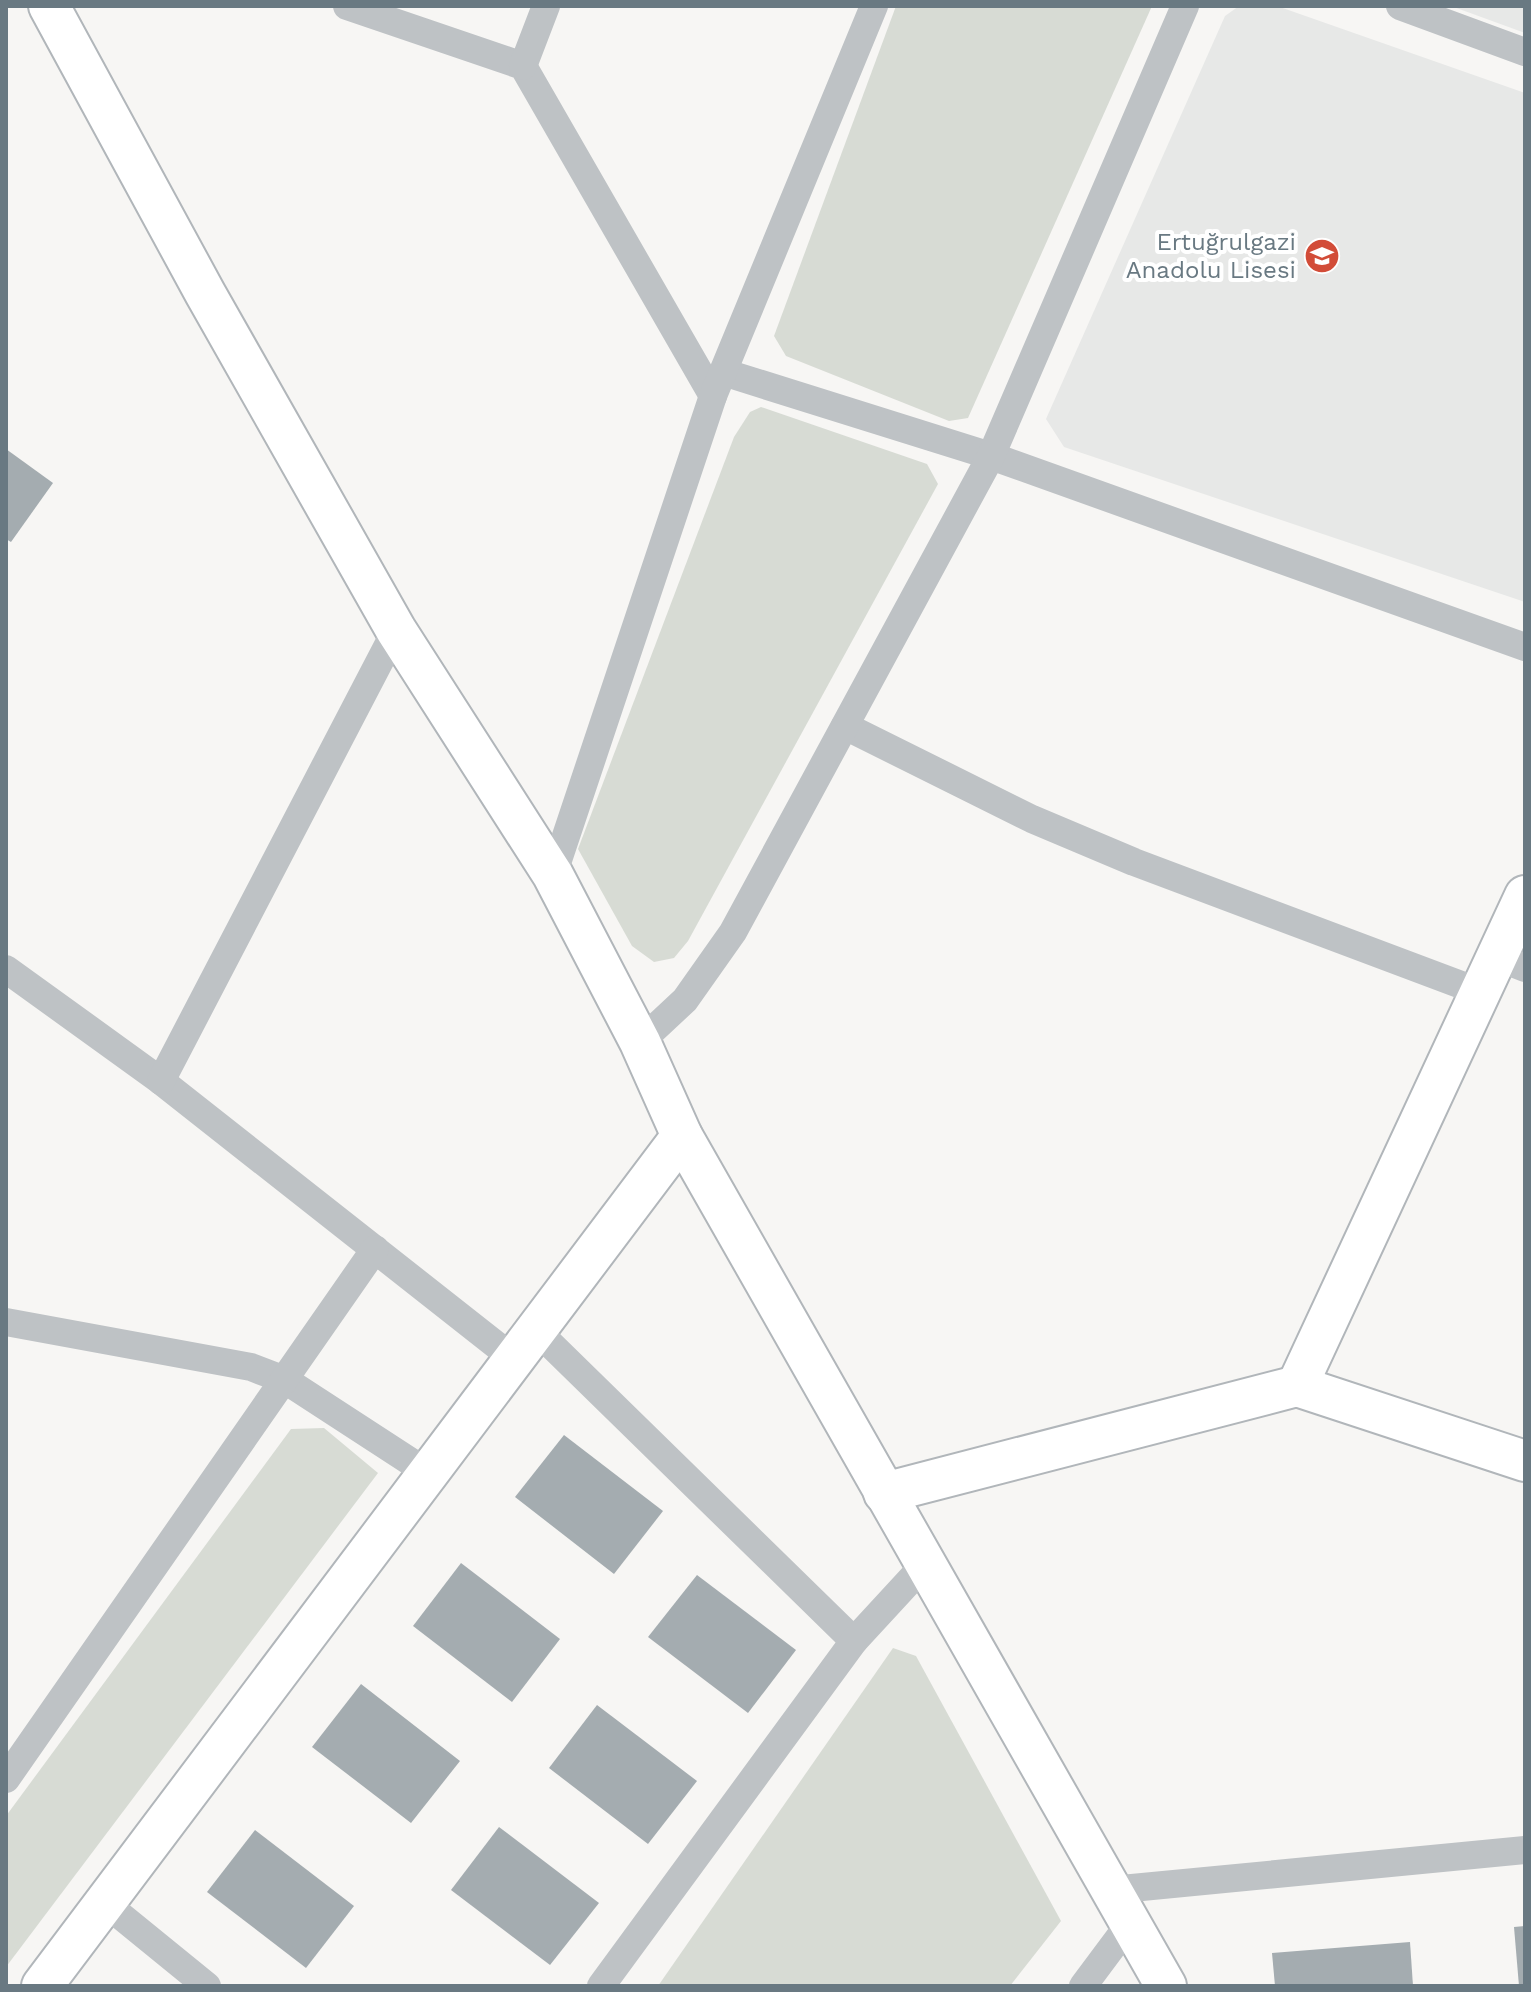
<svg xmlns="http://www.w3.org/2000/svg" width="1531" height="1992" viewBox="0 0 1531 1992" font-family="'Work Sans',sans-serif">
  <rect width="100%" height="100%" fill="#f7f6f4"/>
  <g fill="#e7e8e7">
    <path d="M1239 6H1277L1525 93V602L1064 447 1046 419 1225 16Z"/>
    <path d="M1451 6H1525V33Z"/>
  </g>
  <g fill="#d7dbd4">
    <path d="M896 6H1152L968 418 949 421 786 356 774 336Z"/>
    <path d="M761 407 927 464 938 484 688 941 674 958 654 962 632 946 578 849 734 437 750 412Z"/>
    <path d="M324 1428 378 1473 6 1967V1816L291 1429Z"/>
    <path d="M893 1648 916 1656 1061 1921 1010 1986H658Z"/>
  </g>
  <g fill="#a4acb0">
    <path d="M6 449 53 483 11 542 6 539Z"/>
    <path d="M564 1435 663 1511 614 1574 515 1497Z"/>
    <path d="M461 1563 560 1639 512 1702 413 1626Z"/>
    <path d="M697 1575 796 1650 748 1713 648 1637Z"/>
    <path d="M361 1684 460 1761 411 1823 312 1747Z"/>
    <path d="M597 1705 697 1781 648 1844 549 1768Z"/>
    <path d="M499 1827 599 1903 550 1965 451 1890Z"/>
    <path d="M255 1830 354 1906 306 1968 207 1892Z"/>
    <path d="M1525 1926V1986H1519L1514 1927Z"/>
    <path d="M1410 1942 1413 1986H1275L1272 1953Z"/>
  </g>
  <g fill="none" stroke-linecap="round" stroke-linejoin="round">
    <defs>
      <g id="secondary">
        <path d="M49 6 205 293 396 630 553 875 640 1042 682 1136 1166 1986"/>
        <path d="M1297 1386 1525 896"/>
        <path d="M884 1493 1297 1386 1525 1461"/>
        <path d="M42 1986 682 1136"/>
      </g>
    </defs>
    <use href="#secondary" stroke="#b1b6ba" stroke-width="44"/>
    <g stroke="#bec2c5" stroke-width="28">
      <path d="M347 6 523 66 713 396"/>
      <path d="M1400 6 1525 52"/>
      <path d="M523 66 546 6"/>
      <path d="M723 372 991 456 1525 647"/>
      <path d="M845 726 1032 819 1134 862 1480 992"/>
      <path d="M553 875 713 396 874 6"/>
      <path d="M1497 957 1525 968"/>
      <path d="M6 969 161 1081 514 1359"/>
      <path d="M640 1042 685 1000 733 932 991 456 1185 6"/>
      <path d="M161 1081 396 630"/>
      <path d="M6 1322 251 1367 285 1380 428 1473"/>
      <path d="M536 1330 854 1641"/>
      <path d="M6 1779 375 1249"/>
      <path d="M1111 1890 1525 1850"/>
      <path d="M105 1903 207 1986"/>
      <path d="M601 1986 854 1641 925 1564"/>
      <path d="M1083 1986 1130 1923"/>
    </g>
    <use href="#secondary" stroke="#fff" stroke-width="40"/>
  </g>
  <defs>
    <symbol id="school-disc" viewBox="-11 -11 22 22"><circle r="9.5" fill="#d24c38" stroke="#fff"/><path d="M0-5L7-2L0 1L-7-2ZM-4 1L0 2.5L4 1V4Q0 6-4 4Z" fill="#fff"/></symbol>
  </defs>
  <g fill-rule="evenodd">
    <use href="#school-disc" x="1302" y="236" width="40" height="40"/>
  </g>
  <g text-anchor="middle" stroke-width="8" stroke-linejoin="round" paint-order="stroke">
    <g font-size="24" fill="#697982" stroke="#fff" text-anchor="end">
      <text x="1296" y="250">Ertuğrulgazi<tspan x="1296" dy="28">Anadolu Lisesi</tspan></text>
    </g>
  </g>
  <rect width="1531" height="1992" fill="none" stroke="#697982" stroke-width="16"/>
</svg>
